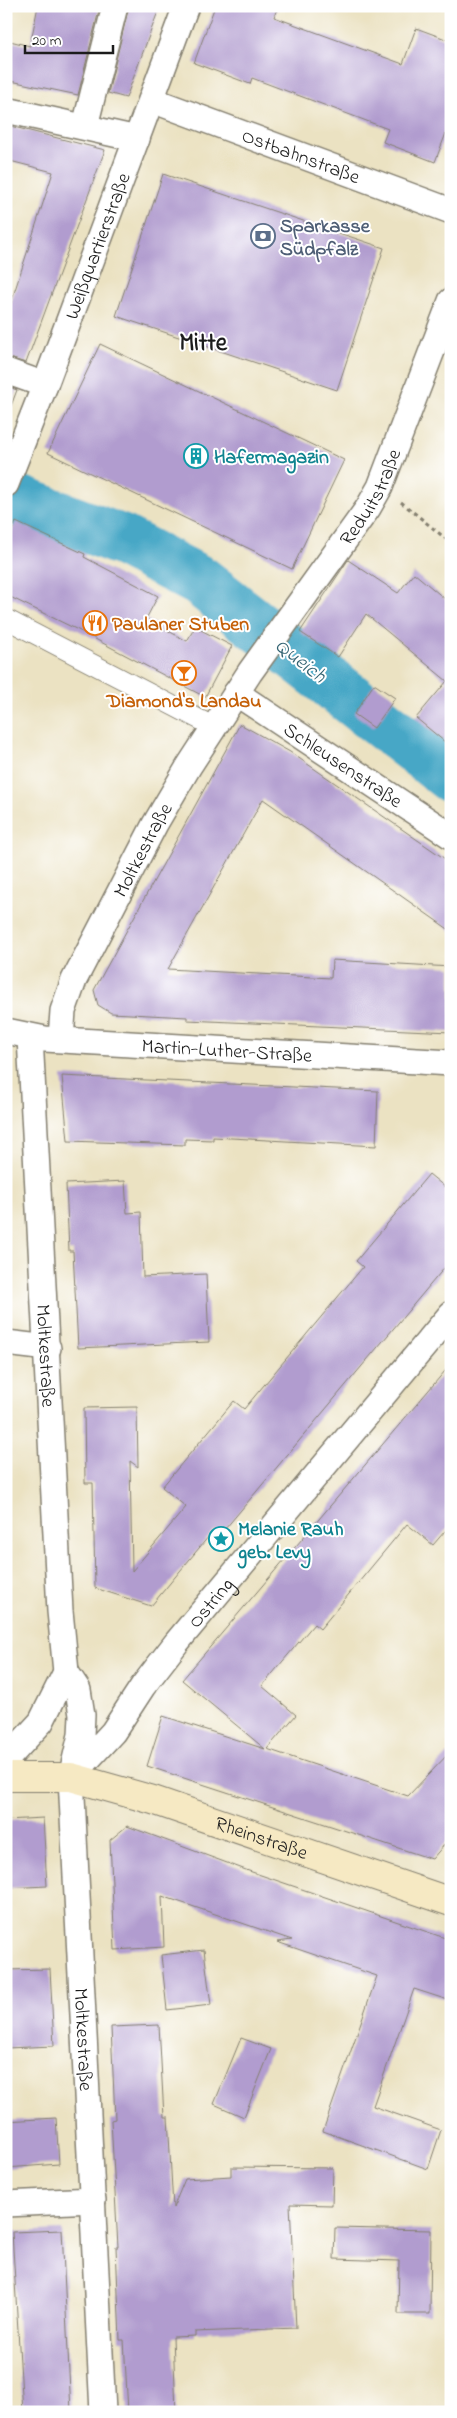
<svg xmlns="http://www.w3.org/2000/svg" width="457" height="2418" viewBox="0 0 457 2418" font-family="'Indie Flower',sans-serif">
  <rect width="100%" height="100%" fill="#fff"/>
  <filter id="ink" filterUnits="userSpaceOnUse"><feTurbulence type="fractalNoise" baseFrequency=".02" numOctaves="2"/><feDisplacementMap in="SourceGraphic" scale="10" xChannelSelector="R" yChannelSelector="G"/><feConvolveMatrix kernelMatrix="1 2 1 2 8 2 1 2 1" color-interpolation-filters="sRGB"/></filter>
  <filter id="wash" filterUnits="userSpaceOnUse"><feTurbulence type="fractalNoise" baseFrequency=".0096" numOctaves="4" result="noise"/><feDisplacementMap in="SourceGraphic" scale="20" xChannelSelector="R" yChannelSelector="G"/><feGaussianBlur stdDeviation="1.12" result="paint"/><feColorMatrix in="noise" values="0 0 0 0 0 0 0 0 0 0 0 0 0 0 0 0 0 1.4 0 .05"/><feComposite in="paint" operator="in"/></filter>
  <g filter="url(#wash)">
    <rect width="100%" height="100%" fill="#ebe2c2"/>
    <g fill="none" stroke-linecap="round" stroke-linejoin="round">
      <path stroke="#47a7c6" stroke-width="52" d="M6 496 123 541 200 581 451 777"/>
    </g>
    <g id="blocks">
      <g fill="#b19ccf">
        <path d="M38 6H100L78 95 6 80V40L30 46Z"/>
        <path d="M129 6H160L126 98 108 93Z"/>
        <path d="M215 6H278L274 17 403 64 416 28 451 41V120L435 162 383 142 388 129 252 78 250 84 194 63Z"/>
        <path d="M6 125 105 150 26 363 6 357V318L53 172 6 160Z"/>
        <path d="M163 174 384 248 337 390 116 316Z"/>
        <path d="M100 344 344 460 292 569 48 453Z"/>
        <path d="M6 386 17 390 9 411 6 410Z"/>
        <path d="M16 522 85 554 84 557 158 596 146 619 187 641 195 627 232 646 205 697 78 630 6 595V542Z"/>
        <path d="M348 560 398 593 414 573 451 604V747L416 718 447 681 366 614 338 657 300 632Z"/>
        <path d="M374 684 395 698 374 728 354 714Z"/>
        <path d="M240 724 290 752 451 863V931L263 799 168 969 331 978 332 960 451 967V1032L187 1020V1017L111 1013 98 1005 94 990Z"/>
        <path d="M62 1076 378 1091 376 1146 213 1137V1140L185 1139V1145L68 1141Z"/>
        <path d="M429 1174 451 1192V1260L220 1535 214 1530 151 1606 95 1588 93 1483H85L84 1408 137 1407 138 1467 130 1461 132 1571 186 1507 162 1487 234 1401 244 1409 363 1267 356 1261Z"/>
        <path d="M125 1181 127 1213 141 1212 143 1277 206 1274 209 1342 78 1348 73 1251H69L66 1184Z"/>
        <path d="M451 1364V1524L433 1545 407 1524 320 1629 314 1624 262 1686 296 1715 267 1749 408 1796 451 1751V1837L432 1859 147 1766 163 1716 265 1749 182 1680Z"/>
        <path d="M43 1818 47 1886 6 1888V1820Z"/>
        <path d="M127 1826 246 1870 451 1940V2001L414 1989 373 2106 441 2130 428 2169 323 2131 377 1976 277 1942 292 1940 162 1896 164 1947 115 1950 110 1840Z"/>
        <path d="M204 1950 211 2005 167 2010 161 1955Z"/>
        <path d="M50 1969 54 2046 6 2048V1970Z"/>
        <path d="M159 2025 164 2117H168L173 2208 185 2179 231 2176V2167L333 2168 332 2205 290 2204 296 2328 195 2332V2336L173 2337 176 2412H128L124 2340H120L116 2247H118L111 2120 115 2119 111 2027Z"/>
        <path d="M241 2038 271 2049 244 2117 214 2104Z"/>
        <path d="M56 2118 59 2164 6 2168V2121Z"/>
        <path d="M335 2228 431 2230 430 2314H398L399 2261 334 2259Z"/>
        <path d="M62 2230 71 2412H23L12 2232Z"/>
      </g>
    </g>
  </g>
  <g filter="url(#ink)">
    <use href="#blocks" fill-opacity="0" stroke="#847f6f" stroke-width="1"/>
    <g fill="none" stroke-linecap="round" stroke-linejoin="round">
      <defs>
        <path id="pedestrian" d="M6 619 214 727"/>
        <g id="minor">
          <path id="s1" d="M152 100 451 211"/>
          <path d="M6 110 137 139"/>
          <path d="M85 126 115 6"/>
          <path d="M6 371 45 385"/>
          <path id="s2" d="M6 484 45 385 186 6"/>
          <path id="s3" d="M236 693 451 836"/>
          <path id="s4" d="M6 1031 45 1039 451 1063"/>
          <path id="s5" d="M30 1037 60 1611 66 1672 78 1690 82 1715 81 1735 71 1777 103 2412"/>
          <path id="s6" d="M61 1039 63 1011 74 980 155 824 189 766 250 672 368 508 380 487 451 301"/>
          <path d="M6 1343 48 1348"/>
          <path d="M6 1760 41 1722 66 1672"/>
          <path id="s7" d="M73 1775 113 1732 143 1686 177 1642 451 1314"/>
          <path d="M6 2204 93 2200"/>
        </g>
        <g id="secondary">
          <path id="s8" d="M6 1777H71L153 1800 451 1902"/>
        </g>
      </defs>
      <use href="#pedestrian" stroke="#847f6f" stroke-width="21"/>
      <use href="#minor" stroke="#847f6f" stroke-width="28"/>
      <use href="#secondary" stroke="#847f6f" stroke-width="30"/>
      <path stroke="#847f6f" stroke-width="3" stroke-dasharray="4 4" stroke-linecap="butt" d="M401 502 451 543"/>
      <use href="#pedestrian" stroke="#fff" stroke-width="19"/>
      <use href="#minor" stroke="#fff" stroke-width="25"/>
      <use href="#secondary" stroke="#f6e9c3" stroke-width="28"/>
    </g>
  </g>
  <defs>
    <symbol id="bank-ring" viewBox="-11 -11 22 22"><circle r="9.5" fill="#fff" stroke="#5c6f8a" stroke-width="1.5"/><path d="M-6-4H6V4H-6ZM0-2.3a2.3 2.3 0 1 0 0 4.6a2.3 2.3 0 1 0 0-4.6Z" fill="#5c6f8a"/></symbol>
    <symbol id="building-ring" viewBox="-11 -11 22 22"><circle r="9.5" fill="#fff" stroke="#0f9aa8" stroke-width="1.5"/><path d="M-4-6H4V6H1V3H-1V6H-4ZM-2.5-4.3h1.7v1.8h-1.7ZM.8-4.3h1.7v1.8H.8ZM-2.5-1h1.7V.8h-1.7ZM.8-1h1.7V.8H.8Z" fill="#0f9aa8"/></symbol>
    <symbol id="restaurant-ring" viewBox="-11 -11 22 22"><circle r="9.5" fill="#fff" stroke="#e8710a" stroke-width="1.5"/><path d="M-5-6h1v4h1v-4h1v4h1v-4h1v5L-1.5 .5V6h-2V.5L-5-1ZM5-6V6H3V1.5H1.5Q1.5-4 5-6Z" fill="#e8710a"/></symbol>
    <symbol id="bar-ring" viewBox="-11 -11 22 22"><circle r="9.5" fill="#fff" stroke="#e8710a" stroke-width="1.5"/><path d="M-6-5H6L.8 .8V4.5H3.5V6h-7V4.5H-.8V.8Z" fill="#e8710a"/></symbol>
    <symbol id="sight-ring" viewBox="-11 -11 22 22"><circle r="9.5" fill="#fff" stroke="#0f9aa8" stroke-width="1.5"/><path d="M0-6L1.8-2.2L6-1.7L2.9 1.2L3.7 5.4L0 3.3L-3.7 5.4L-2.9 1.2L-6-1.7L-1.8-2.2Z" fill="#0f9aa8"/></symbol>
  </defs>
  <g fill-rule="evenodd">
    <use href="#bank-ring" x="249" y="222" width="28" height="28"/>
    <use href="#building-ring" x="182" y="442" width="28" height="28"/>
    <use href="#restaurant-ring" x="81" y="609" width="28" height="28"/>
    <use href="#bar-ring" x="170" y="659" width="28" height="28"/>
    <use href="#sight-ring" x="207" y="1525" width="28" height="28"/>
  </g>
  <g text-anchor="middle" stroke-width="4" stroke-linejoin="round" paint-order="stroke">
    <g font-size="20" fill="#1c1c1c" stroke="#fff">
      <text dy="7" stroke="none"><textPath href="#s1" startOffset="159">Ostbahnstraße</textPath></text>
      <text dy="7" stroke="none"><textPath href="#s2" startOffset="255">Weißquartierstraße</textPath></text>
      <text dy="7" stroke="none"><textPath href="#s6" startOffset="629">Reduitstraße</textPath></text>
      <text dy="7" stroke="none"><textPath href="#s3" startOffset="129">Schleusenstraße</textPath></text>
      <text dy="7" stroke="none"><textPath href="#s6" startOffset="208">Moltkestraße</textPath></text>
      <text dy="7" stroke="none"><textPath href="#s4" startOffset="222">Martin-Luther-Straße</textPath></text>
      <text dy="7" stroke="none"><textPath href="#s5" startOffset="319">Moltkestraße</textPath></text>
      <text dy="7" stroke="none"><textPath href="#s7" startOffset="221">Ostring</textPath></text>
      <text dy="7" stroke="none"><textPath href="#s8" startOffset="265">Rheinstraße</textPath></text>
      <text dy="7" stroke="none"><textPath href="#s5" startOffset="1009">Moltkestraße</textPath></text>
    </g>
    <g font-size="20" font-weight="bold" fill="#4e5e75" stroke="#fff" text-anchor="start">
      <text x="280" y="232">Sparkasse<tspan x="280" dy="23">Südpfalz</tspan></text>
    </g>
    <g font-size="20" font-weight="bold" fill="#0d838f" stroke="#fff" text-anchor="start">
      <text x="214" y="463">Hafermagazin</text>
      <text x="238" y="1535">Melanie Rauh<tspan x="238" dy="23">geb. Levy</tspan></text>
    </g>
    <g font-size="20" font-weight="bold" fill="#c56008" stroke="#fff" text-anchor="start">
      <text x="112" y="630">Paulaner Stuben</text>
      <text x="184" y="707" text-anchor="middle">Diamond's Landau</text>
    </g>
    <g font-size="21" font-style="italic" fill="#326271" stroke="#fff">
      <text transform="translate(301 660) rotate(38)" y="7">Queich</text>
    </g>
    <g font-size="25" font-weight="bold" fill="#1c1c1c" stroke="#fff">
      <text x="203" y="350">Mitte</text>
    </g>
  </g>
  <rect width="457" height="2418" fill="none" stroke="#fff" stroke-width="25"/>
  <path d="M25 45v8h88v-8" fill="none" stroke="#1c1c1c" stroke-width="2.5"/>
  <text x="32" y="45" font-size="15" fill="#1c1c1c" stroke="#ffffff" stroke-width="4" paint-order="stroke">20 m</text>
</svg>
